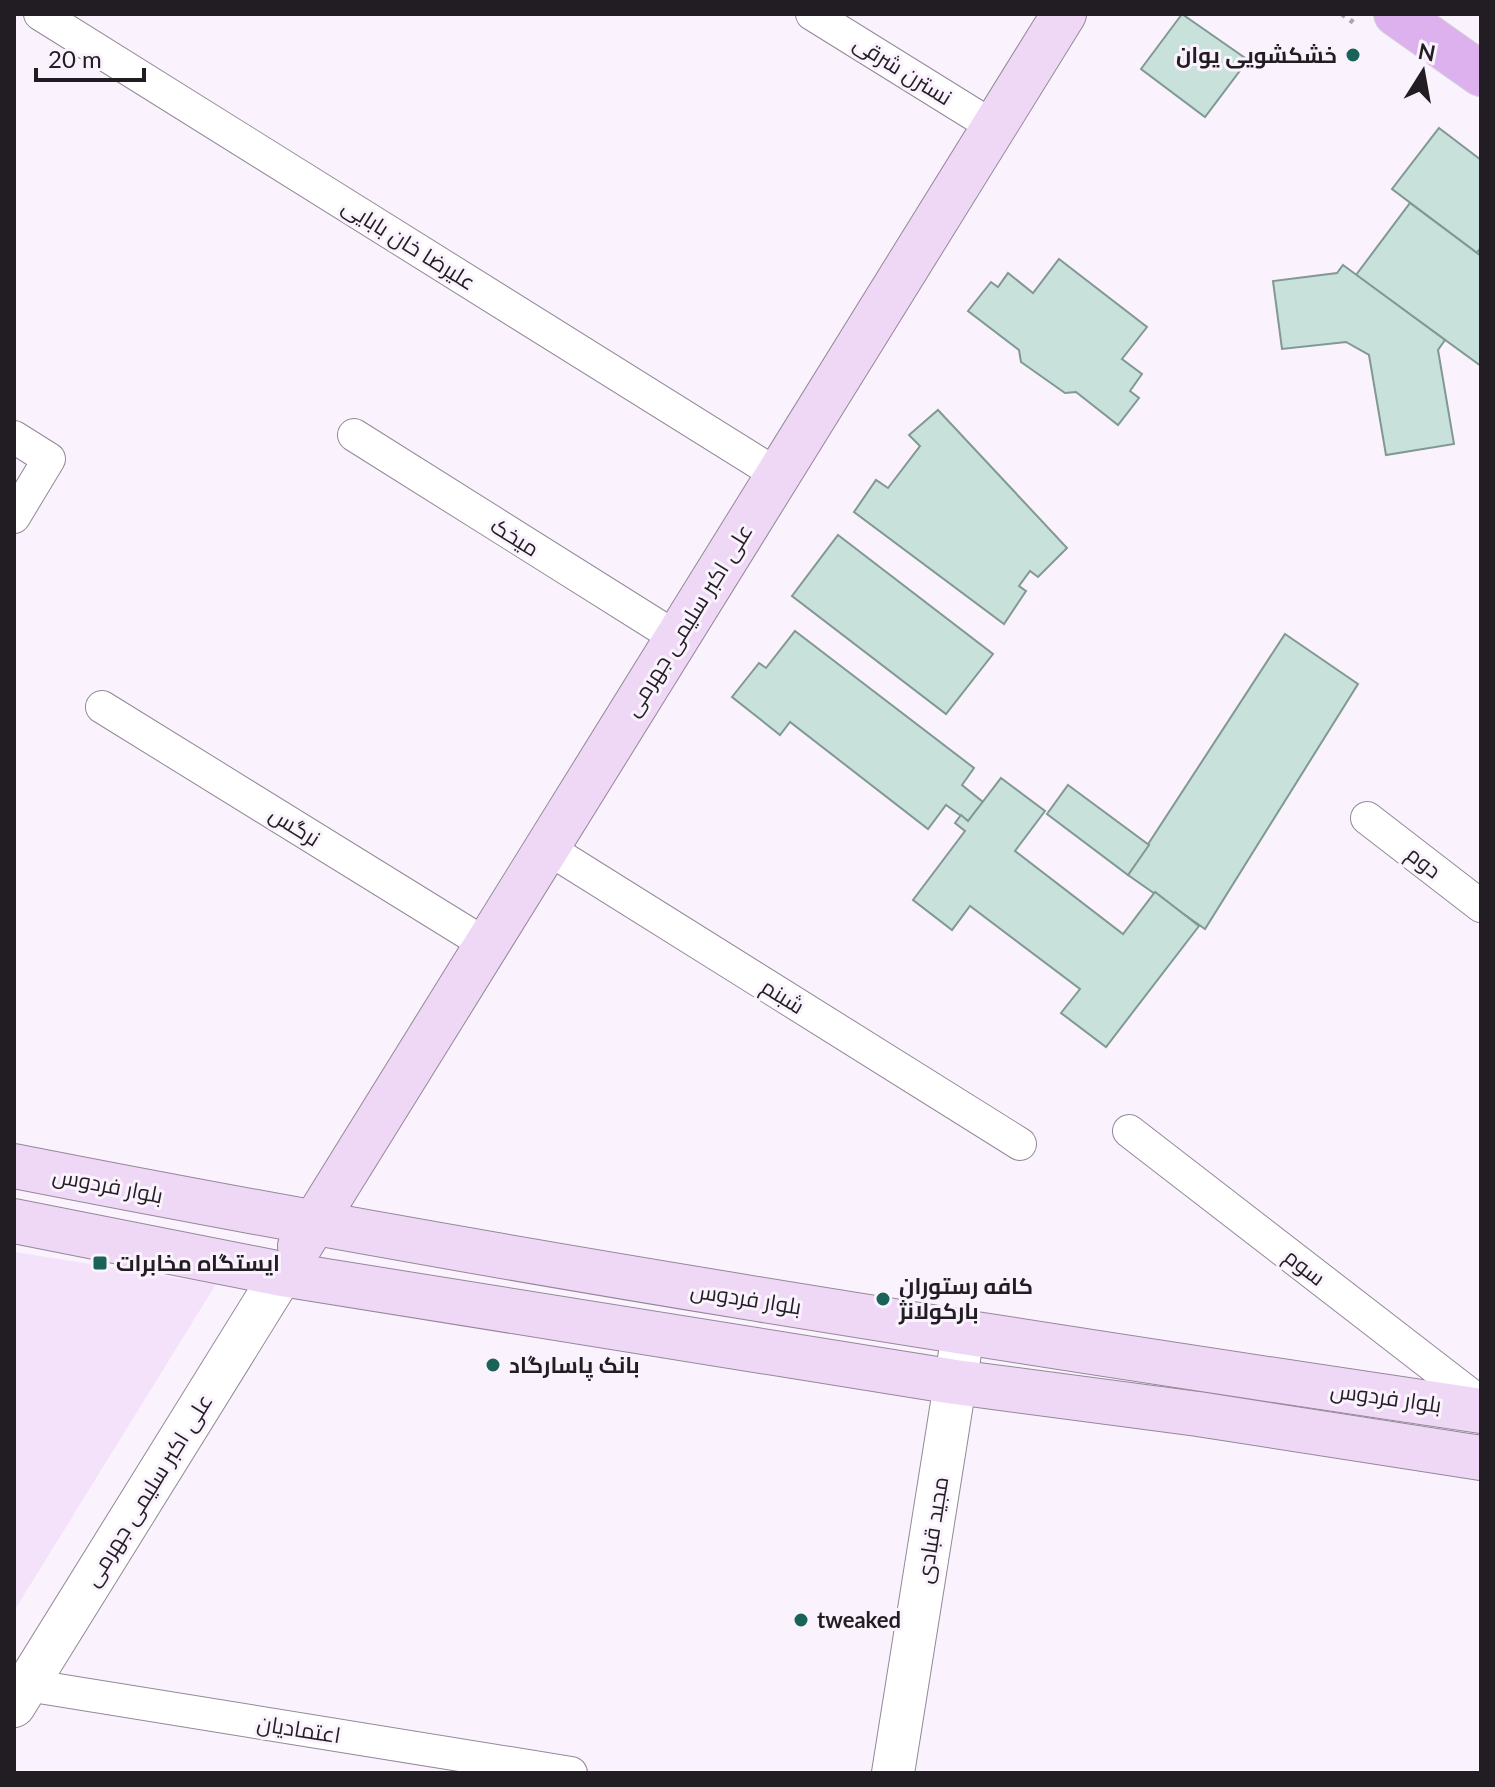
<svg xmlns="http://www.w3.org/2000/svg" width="1495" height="1787" viewBox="0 0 1495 1787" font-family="Lato,Cairo,sans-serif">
  <rect width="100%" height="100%" fill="#faf2fd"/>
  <path fill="#f3e2fa" d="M14 1252 216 1284 14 1611Z"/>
  <g fill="#c8e1db" stroke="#819893" stroke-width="2">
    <path d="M1182 14 1248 60 1205 117 1141 69Z"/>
    <path d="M1439 128 1481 160V247L1477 253 1392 189Z"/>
    <path d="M1410 203 1481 256V366L1356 275Z"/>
    <path d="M1059 259 1147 327 1122 359 1142 374 1130 391 1139 398 1118 425 1076 392 1065 393 1021 362 1019 350 968 311 991 282 998 287 1008 273 1033 293Z"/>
    <path d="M1343 265 1445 340 1438 350 1454 444 1386 455 1369 355 1346 342 1282 349 1273 281 1337 273Z"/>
    <path d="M938 410 1067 548 1038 577 1030 571 1019 586 1026 591 1004 624 854 512 876 480 888 488 920 446 909 435Z"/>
    <path d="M838 535 993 654 946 714 792 596Z"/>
    <path d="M795 631 974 768 962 785 983 802 968 821 946 805 928 829 790 722 780 735 732 697 759 663 766 668Z"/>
    <path d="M1285 634 1358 684 1205 929 1128 875Z"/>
    <path d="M1001 778 1045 811 1015 851 1123 934 1155 892 1199 926 1106 1047 1061 1013 1080 989 970 906 952 930 913 900 965 831 955 823 961 815 968 821Z"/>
    <path d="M1068 785 1149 845 1128 875 1047 814Z"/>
  </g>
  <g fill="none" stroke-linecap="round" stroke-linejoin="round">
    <defs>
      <g id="minor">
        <path d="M40 14 778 475"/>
        <path d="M812 14 994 127"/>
        <path d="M354 435 677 638"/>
        <path d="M14 437 49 459 14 517"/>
        <path d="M102 707 487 945"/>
        <path d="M1367 818 1481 906"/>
        <path d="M547 848 1020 1144"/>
        <path d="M1129 1131 1481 1403"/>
        <path d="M27 1685 571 1773"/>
      </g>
      <g id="tertiary">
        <path d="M14 1706 282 1274"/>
        <path d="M893 1773 963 1334"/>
      </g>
      <g id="secondary">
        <path d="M14 1166C501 1262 990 1338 1481 1411"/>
        <path d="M14 1221 282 1274 955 1382 1198 1414 1481 1458"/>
        <path d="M300 1246 1064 14"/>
      </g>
      <path id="primary" d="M1396 14 1481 74"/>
    </defs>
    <use href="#minor" stroke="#948898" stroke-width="34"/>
    <use href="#tertiary" stroke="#948898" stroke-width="44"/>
    <use href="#secondary" stroke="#948898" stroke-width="46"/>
    <use href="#primary" stroke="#d7d6d7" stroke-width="46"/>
    <path stroke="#aca5ae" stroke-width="5" stroke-dasharray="4 6" stroke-linecap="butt" d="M1342 14 1357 25"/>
    <use href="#minor" stroke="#fff" stroke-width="32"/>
    <use href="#tertiary" stroke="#fff" stroke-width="42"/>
    <use href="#secondary" stroke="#eed8f6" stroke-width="44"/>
    <use href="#primary" stroke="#ddb0ee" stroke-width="44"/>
  </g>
  <g fill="#1a6358" stroke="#faf2fd" stroke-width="3">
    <circle cx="1353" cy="55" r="8"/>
    <rect x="92" y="1255" width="16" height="16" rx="4"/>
    <circle cx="883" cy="1299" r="8"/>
    <circle cx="493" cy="1365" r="8"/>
    <circle cx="801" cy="1620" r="8"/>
  </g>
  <g text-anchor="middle" stroke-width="6" stroke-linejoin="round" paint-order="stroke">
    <g font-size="22" font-weight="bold" fill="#221d23" stroke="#faf2fd" text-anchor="start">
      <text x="1337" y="63" text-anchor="end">خشکشویی یوان</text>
      <text x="116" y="1271">ایستگاه مخابرات</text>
      <text x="899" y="1294">کافه رستوران<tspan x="899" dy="25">بارکولانژ</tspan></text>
      <text x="509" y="1373">بانک پاسارگاد</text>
      <text x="817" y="1628">tweaked</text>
    </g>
    <g font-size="22" fill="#221d23" stroke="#faf2fd">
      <text transform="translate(903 70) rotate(32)" y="8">نسترن شرقی</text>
      <text transform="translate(409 244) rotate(32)" y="8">علیرضا خان بابایی</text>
      <text transform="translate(515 537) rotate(32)" y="8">میخک</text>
      <text transform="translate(688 620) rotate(-58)" y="8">علی اکبر سلیمی جهرمی</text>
      <text transform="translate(295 826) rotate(32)" y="8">نرگس</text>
      <text transform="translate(1424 862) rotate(38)" y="8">دوم</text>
      <text transform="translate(783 996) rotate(32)" y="8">شبنم</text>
      <text transform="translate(108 1185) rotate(11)" y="8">بلوار فردوس</text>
      <text transform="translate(1305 1267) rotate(38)" y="8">سوم</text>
      <text transform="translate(746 1298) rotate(9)" y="8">بلوار فردوس</text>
      <text transform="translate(1386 1397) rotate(8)" y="8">بلوار فردوس</text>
      <text transform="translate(148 1490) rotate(-58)" y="8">علی اکبر سلیمی جهرمی</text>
      <text transform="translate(932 1530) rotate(-81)" y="8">مجید قبادی</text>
      <text transform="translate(299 1729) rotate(9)" y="8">اعتمادیان</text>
    </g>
  </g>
  <rect width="1495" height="1787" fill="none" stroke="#221d23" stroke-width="32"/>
  <g transform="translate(1423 72) rotate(11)" stroke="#faf2fd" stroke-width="6" paint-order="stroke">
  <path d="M0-6L14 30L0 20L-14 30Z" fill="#221d23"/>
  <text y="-12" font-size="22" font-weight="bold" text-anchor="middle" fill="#221d23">N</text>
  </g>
  <path d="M36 68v12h108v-12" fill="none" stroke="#221d23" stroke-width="4"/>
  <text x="48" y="68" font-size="24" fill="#221d23" stroke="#faf2fd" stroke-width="6" paint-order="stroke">20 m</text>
</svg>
